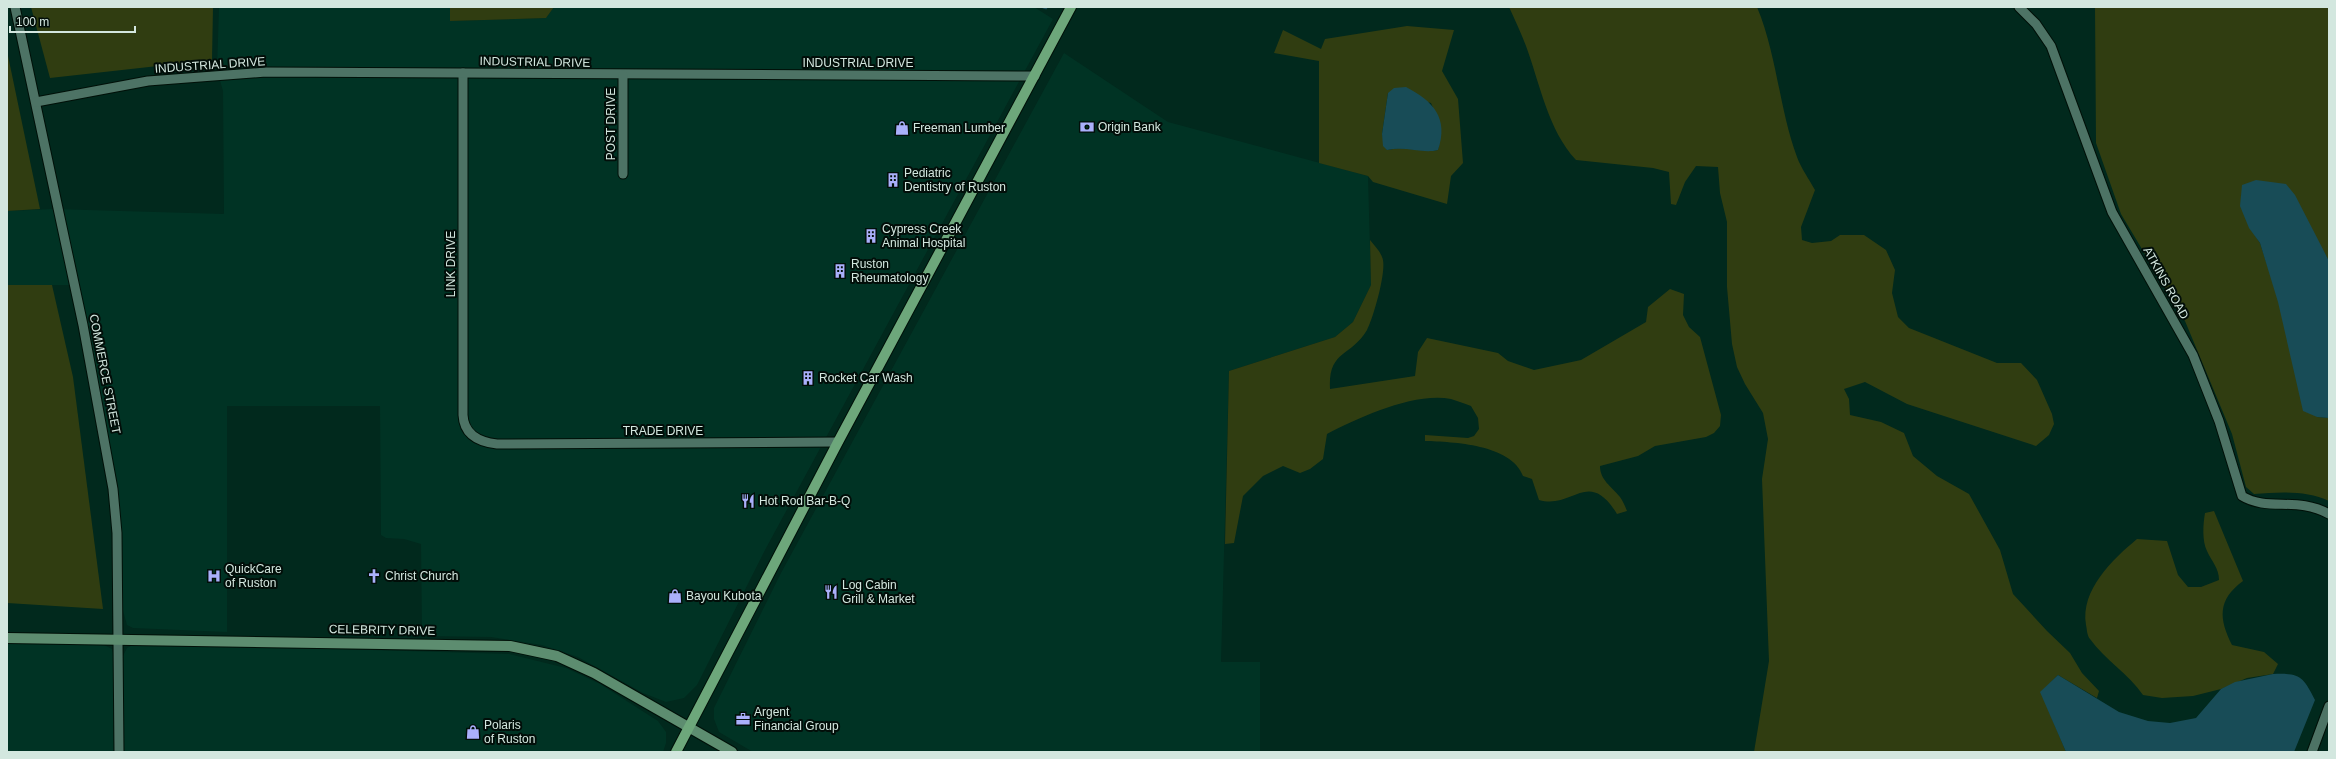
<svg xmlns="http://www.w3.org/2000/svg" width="2336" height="759" viewBox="0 0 2336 759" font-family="Helvetica,sans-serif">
  <rect width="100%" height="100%" fill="#01291d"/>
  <g fill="#003324">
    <path d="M219 7H450V21L546 18 554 7H1034L1053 19 765 550 697 685 684 698 666 702 643 693 578 657 542 645 491 637 422 636 421 544 404 539 386 538 381 535 380 406H227V632L133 628 127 625 122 607V547L116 480 78 285H7V211L54 209 224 214 223 91 217 70Z"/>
    <path d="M1064 53 1168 122 1368 176 1371 285 1353 322 1335 337 1229 371 1221 662H1260V752H753L719 732 714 719V708L781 573Z"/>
    <path d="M137 643 509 654 566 668 600 684 658 721 666 732V743L663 752H123L122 658 127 648Z"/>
    <path d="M7 644H102L112 649 114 657V752H7Z"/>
  </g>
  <g fill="#303d11" fill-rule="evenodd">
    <path d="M31 7H213L212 60 50 78Z"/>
    <path d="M450 7H554L546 18 450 21Z"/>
    <path d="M1509 7H1757C1777 55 1779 108 1797 157 1801 168 1809 179 1815 190L1801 227 1802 240 1812 243 1831 241 1840 235H1864L1886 250 1895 270 1892 293 1898 317 1909 328 1997 363H2021L2037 380 2052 414 2054 424 2049 435 2036 446 1907 404 1865 382 1844 389 1849 399 1850 415 1881 422 1904 433 1913 456 1937 476 1969 494 2000 550 2013 594 2047 631 2070 653 2082 673 2099 691 2097 698 2058 675 2041 692 2066 752H1754L1769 661 1762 479 1768 439 1763 413 1745 384 1737 367 1732 344 1727 287V222L1720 193 1718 167 1696 166 1685 182 1676 205 1671 204 1669 172 1653 168 1576 160C1548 130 1540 84 1526 46 1521 33 1515 20 1509 7Z"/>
    <path d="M2095 7H2329V261L2322 249 2250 228 2260 243 2317 417 2329 418V501C2306 490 2279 492 2254 494L2246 487 2232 434 2185 321 2121 214 2096 143Z"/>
    <path d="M1407 26 1454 30 1442 71 1458 99 1463 163 1451 176 1447 204 1373 182 1368 176 1319 163V61L1274 53 1283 30 1321 49 1325 39ZM1388 93 1431 103 1441 127 1438 150 1432 151 1399 148 1387 150 1382 134Z"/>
    <path d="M7 51 40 209 7 211Z"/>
    <path d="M1370 240C1374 245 1380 251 1382 257 1388 268 1373 319 1367 330 1350 358 1328 350 1330 389L1415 376 1418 352 1427 338 1498 353 1508 361 1534 370 1581 360 1646 322 1648 307 1670 289 1684 294 1683 315 1689 327 1700 337 1721 415 1720 426 1714 433 1706 437 1655 446 1638 456 1600 466C1600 480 1611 486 1620 497 1623 501 1625 506 1627 511L1617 514C1588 467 1573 510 1539 500L1532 479 1523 476C1511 444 1453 442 1425 441V435L1468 438 1474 436 1479 429 1478 418 1471 406C1465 404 1458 401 1451 399 1414 392 1360 417 1327 434L1323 459 1310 469 1300 473 1283 466 1263 476 1243 496 1234 543 1225 544 1229 371 1335 337 1353 322 1371 285Z"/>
    <path d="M7 285H52L73 377 103 609 7 603Z"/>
    <path d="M2214 511 2243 581C2217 600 2219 619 2232 645L2264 652 2278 664 2273 674 2247 678 2221 689 2193 696 2162 698 2143 695C2128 673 2105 660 2090 639 2087 636 2087 629 2086 625 2080 590 2113 559 2137 539L2167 541 2178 575 2188 587H2201L2219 580C2219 568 2212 562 2207 551 2202 541 2203 524 2205 513Z"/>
  </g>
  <g fill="#184c57">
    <path d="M1406 87C1433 101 1449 118 1438 150 1423 154 1406 146 1387 150L1383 146 1382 134 1388 93 1394 88Z"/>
    <path d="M2256 180 2286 184 2295 195 2329 261V418L2317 417 2303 411 2278 302 2260 243 2249 228 2240 206 2242 185Z"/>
    <path d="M2273 674C2300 673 2303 676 2315 700L2294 752H2066L2040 692 2058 675 2119 712 2148 721 2170 723 2196 718 2221 689 2235 682Z"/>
  </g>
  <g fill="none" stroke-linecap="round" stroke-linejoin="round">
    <path stroke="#184c57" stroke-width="2.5" d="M1043 7 1046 8"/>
    <defs>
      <g id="street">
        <path d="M15 7 83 325 113 489 117 533 119 752"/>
        <path d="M2019 7 2036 24 2051 46 2112 212 2193 355 2219 421 2242 496C2268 512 2297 496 2329 514"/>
        <path d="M463 73V415C464 435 479 442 497 444L838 442"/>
        <path d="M36 102 148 81 266 72 1035 76"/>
        <path d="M623 174V75"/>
        <path d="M2312 752 2329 706"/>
      </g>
      <path id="secondary" d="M7 638 510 646 557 656 594 673 732 752"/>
      <path id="primary" d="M676 752 838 442 1071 7"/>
    </defs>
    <use href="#street" stroke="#001008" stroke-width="11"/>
    <use href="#secondary" stroke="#001008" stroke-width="12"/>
    <use href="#primary" stroke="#001008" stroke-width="12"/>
    <use href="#street" stroke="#4d7365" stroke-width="9"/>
    <use href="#secondary" stroke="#5d8d70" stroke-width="10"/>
    <use href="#primary" stroke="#6da77b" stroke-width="10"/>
  </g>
  <defs>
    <symbol id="bank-bare" viewBox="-9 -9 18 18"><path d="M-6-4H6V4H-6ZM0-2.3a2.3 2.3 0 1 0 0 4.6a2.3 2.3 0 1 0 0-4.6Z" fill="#aab0fb" stroke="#020e09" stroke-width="2.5" paint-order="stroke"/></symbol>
    <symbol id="shop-bare" viewBox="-9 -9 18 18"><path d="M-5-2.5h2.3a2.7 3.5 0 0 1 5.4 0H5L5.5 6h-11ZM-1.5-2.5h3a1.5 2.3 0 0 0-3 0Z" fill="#aab0fb" stroke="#020e09" stroke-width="2.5" paint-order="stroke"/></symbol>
    <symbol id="building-bare" viewBox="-9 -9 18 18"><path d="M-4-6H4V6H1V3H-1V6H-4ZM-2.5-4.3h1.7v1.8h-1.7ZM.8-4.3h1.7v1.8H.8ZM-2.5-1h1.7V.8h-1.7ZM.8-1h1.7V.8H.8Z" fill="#aab0fb" stroke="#020e09" stroke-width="2.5" paint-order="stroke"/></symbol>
    <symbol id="restaurant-bare" viewBox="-9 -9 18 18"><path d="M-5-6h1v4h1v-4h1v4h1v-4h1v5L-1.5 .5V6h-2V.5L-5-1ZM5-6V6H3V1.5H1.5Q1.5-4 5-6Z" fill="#aab0fb" stroke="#020e09" stroke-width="2.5" paint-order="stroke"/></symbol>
    <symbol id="hospital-bare" viewBox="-9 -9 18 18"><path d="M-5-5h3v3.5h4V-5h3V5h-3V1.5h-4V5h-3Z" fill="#aab0fb" stroke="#020e09" stroke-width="2.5" paint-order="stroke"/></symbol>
    <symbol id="church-bare" viewBox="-9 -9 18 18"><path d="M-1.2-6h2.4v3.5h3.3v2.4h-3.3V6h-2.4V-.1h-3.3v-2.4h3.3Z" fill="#aab0fb" stroke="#020e09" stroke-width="2.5" paint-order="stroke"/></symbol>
    <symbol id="office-bare" viewBox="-9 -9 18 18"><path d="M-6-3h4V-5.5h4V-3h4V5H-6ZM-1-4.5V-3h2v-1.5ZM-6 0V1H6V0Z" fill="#aab0fb" stroke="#020e09" stroke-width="2.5" paint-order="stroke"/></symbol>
  </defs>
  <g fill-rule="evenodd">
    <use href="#bank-bare" x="1077" y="117" width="20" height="20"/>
    <use href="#shop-bare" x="892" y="118" width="20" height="20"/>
    <use href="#building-bare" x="883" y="170" width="20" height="20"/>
    <use href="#building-bare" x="861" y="226" width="20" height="20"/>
    <use href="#building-bare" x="830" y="261" width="20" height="20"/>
    <use href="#building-bare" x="798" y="368" width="20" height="20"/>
    <use href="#restaurant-bare" x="738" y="491" width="20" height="20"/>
    <use href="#hospital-bare" x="204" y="566" width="20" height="20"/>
    <use href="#church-bare" x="364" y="566" width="20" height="20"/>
    <use href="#restaurant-bare" x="821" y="582" width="20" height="20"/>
    <use href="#shop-bare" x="665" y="586" width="20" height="20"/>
    <use href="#office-bare" x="733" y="709" width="20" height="20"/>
    <use href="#shop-bare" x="463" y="722" width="20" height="20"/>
  </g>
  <g text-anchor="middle" stroke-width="4" stroke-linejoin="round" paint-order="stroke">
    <g font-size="12" fill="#d3e7df" stroke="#020e09">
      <text transform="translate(535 62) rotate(1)" y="4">INDUSTRIAL DRIVE</text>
      <text x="858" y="67">INDUSTRIAL DRIVE</text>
      <text transform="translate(210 65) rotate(-4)" y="4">INDUSTRIAL DRIVE</text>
      <text transform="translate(611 124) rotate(-90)" y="4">POST DRIVE</text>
      <text transform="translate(451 264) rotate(-90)" y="4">LINK DRIVE</text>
      <text transform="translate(2166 283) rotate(61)" y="4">ATKINS ROAD</text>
      <text transform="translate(105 374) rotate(79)" y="4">COMMERCE STREET</text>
      <text x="663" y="435">TRADE DRIVE</text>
      <text transform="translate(382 630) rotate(1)" y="4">CELEBRITY DRIVE</text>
    </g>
    <g font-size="12" fill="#d3e7df" stroke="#020e09" text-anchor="start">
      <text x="1098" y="131">Origin Bank</text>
      <text x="913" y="132">Freeman Lumber</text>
      <text x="904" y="177">Pediatric<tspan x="904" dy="14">Dentistry of Ruston</tspan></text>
      <text x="882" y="233">Cypress Creek<tspan x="882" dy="14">Animal Hospital</tspan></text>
      <text x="851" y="268">Ruston<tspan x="851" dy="14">Rheumatology</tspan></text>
      <text x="819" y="382">Rocket Car Wash</text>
      <text x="759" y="505">Hot Rod Bar-B-Q</text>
      <text x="225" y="573">QuickCare<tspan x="225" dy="14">of Ruston</tspan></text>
      <text x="385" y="580">Christ Church</text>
      <text x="842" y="589">Log Cabin<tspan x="842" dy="14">Grill &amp; Market</tspan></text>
      <text x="686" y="600">Bayou Kubota</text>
      <text x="754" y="716">Argent<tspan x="754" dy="14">Financial Group</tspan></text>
      <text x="484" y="729">Polaris<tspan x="484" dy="14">of Ruston</tspan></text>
    </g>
  </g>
  <rect width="2336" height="759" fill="none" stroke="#d3e7df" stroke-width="16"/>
  <path d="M10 26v6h125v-6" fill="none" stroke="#d3e7df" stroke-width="2"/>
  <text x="16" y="26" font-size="12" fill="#d3e7df" stroke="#020e09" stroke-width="3" paint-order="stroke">100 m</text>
</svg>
